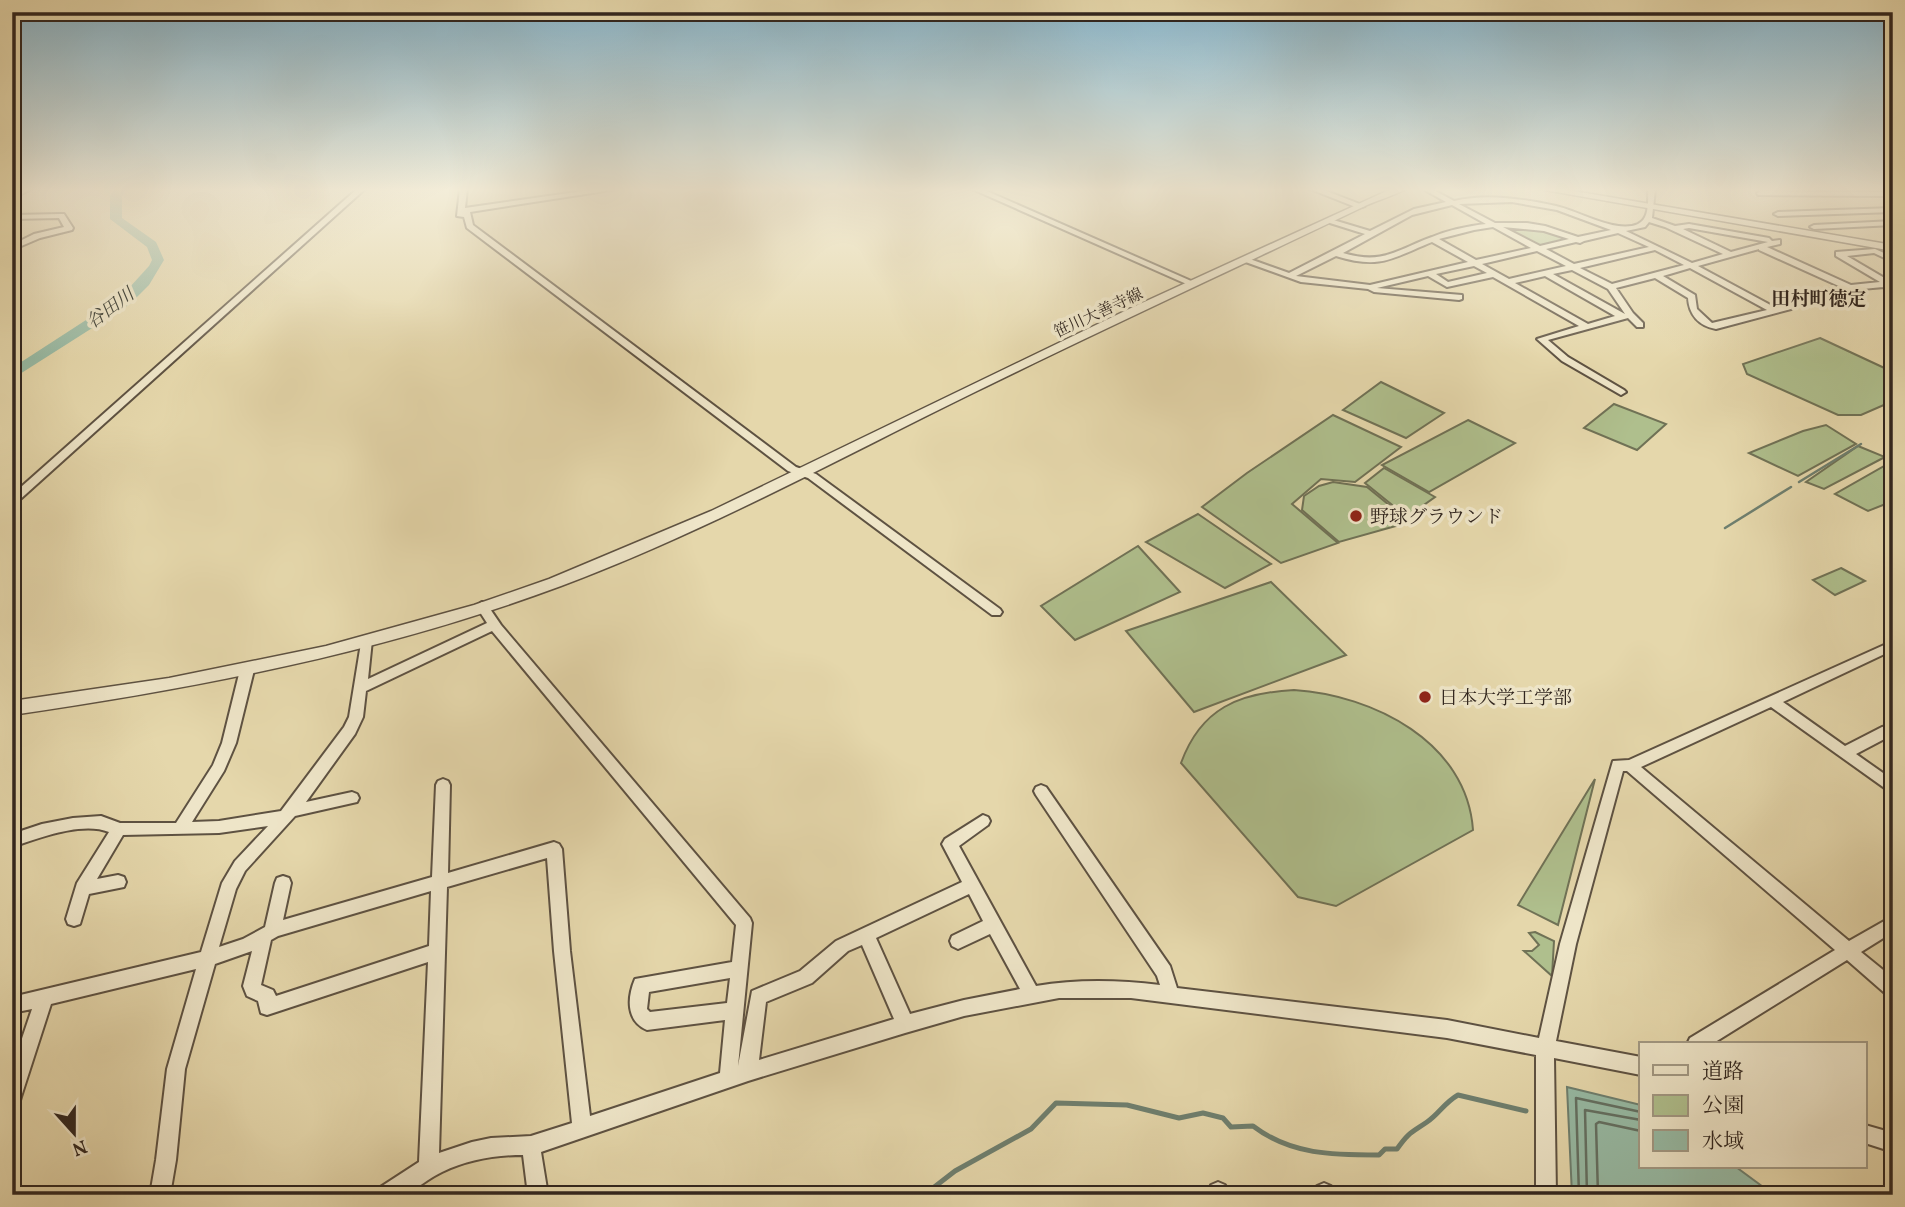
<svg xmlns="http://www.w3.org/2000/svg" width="1905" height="1207" viewBox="0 0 1905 1207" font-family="Vollkorn,'Noto Serif JP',serif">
  <rect width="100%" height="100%" fill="#e5d7ab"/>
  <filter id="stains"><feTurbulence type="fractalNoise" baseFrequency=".00286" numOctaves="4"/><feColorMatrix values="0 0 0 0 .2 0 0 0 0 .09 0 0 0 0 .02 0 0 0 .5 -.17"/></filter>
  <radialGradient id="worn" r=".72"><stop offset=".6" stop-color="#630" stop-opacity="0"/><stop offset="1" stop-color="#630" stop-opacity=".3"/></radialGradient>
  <g fill="#afbf8d" stroke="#707256" stroke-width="2">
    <path d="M1498 225H1527L1574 240 1540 247Z"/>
    <path d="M1820 338 1893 372V401L1861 415H1838L1747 374 1743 364Z"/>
    <path d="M1381 382 1444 413 1406 438 1343 410Z"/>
    <path d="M1614 404 1666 424 1637 450 1584 428Z"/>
    <path d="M1333 415 1401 447 1355 482 1321 479 1292 504 1338 543 1281 563 1202 507 1247 473Z"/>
    <path d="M1468 420 1515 443 1429 492 1382 465Z"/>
    <path d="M1826 425 1856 444 1798 476 1749 453 1803 431Z"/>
    <path d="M1858 446 1885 457 1824 489 1806 482Z"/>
    <path d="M1893 461V501L1868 511 1835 494Z"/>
    <path d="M1384 468 1435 497 1407 517 1365 483Z"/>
    <path d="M1333 482 1367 487 1410 522 1339 542 1302 510 1304 496 1319 486Z"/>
    <path d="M1198 514 1271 564 1225 588 1146 542Z"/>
    <path d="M1138 546 1180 592 1075 640 1041 606Z"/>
    <path d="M1841 568 1865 581 1835 595 1813 580Z"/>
    <path d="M1271 582 1346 655 1194 712 1126 631Z"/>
    <path d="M1294 690C1373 695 1467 742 1473 830L1336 906 1298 897 1181 763C1201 708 1239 693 1294 690Z"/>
    <path d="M1595 779 1558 925 1518 905Z"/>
    <path d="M1535 932 1554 941 1552 976 1524 951H1532L1539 945 1529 933Z"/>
  </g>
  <path fill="#97baa4" stroke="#6e7f6f" stroke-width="2" d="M1567 1087 1641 1105V1167H1736L1774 1195H1572Z"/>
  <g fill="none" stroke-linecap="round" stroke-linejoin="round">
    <g stroke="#647062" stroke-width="2.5">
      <path d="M1579 1195 1576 1098 1641 1112"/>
      <path d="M1587 1195 1585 1110 1641 1120"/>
      <path d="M1598 1195 1596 1124 1599 1122 1641 1131"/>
    </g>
    <g stroke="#6e7f6f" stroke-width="2.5">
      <path d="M1799 482 1861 444"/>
      <path d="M1725 528 1791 487"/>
    </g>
    <path stroke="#6e7f6f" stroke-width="5" d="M924 1195 955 1171 1031 1129 1056 1103 1127 1105 1179 1118 1203 1113 1223 1118 1231 1127 1253 1126C1291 1155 1333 1155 1379 1155L1385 1149H1397C1409 1132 1411 1133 1427 1122 1439 1114 1444 1103 1458 1095L1526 1111"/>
    <path fill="#97baa4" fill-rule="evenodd" d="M115 189H126L122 196V218L156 242 164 260 149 285 130 304 12 379V368L120 298 149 266 152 260 147 247 110 219V196Z"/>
    <defs>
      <g id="minor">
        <path d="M22 189H31L12 199V194Z"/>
        <path d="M357 189H365L16 503 12 504V495Z"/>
        <path d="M460 189H467L465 208 597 189H618L470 212 473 225 796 467 816 474 1000 609 1002 612 1000 615H992L808 478 788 471 467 228 464 217 457 216Z"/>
        <path d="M972 189H982L1198 284 1191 286Z"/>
        <path d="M1310 189H1321L1365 206 1358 208Z"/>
        <path d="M1423 189H1432L1454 201C1487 193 1523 199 1556 206 1579 211 1616 234 1638 224 1650 218 1648 201 1648 189H1655L1652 218 1675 226 1689 224 1769 238 1772 241 1780 240V244L1767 247 1851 285 1880 282 1836 256V252L1875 249 1893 257V262L1874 253 1847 256 1893 283V287C1859 287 1827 295 1794 303L1791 309 1716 329C1699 326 1689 315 1688 298L1655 278 1616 288 1633 313 1643 323V327H1637L1628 318 1548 340 1568 357 1624 390 1626 392 1621 395 1562 361 1537 339 1579 326 1493 277 1447 287 1428 276 1377 288 1462 295V299L1459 300 1374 292 1368 289 1301 282 1240 260 1247 258 1289 273 1365 234 1330 223V219L1370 231 1414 209 1446 202ZM1512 202 1557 210 1611 230 1578 237 1545 226 1527 223H1495L1459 204ZM1452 205 1486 224C1468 226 1449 230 1432 237 1396 250 1383 265 1343 253L1412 215ZM1649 222 1665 227 1723 254 1692 263 1626 231 1645 227ZM1493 227 1531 248 1476 260 1439 239 1474 230ZM1503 227 1544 231 1569 239 1540 246ZM1689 228 1768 242 1731 252 1683 229ZM1618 233 1649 247 1574 264 1546 249 1576 242 1580 243 1584 241ZM1432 242 1468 262 1370 285 1296 276 1336 256C1381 270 1392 258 1432 242ZM1759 249V250L1841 287 1787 299 1784 305 1776 308 1698 266ZM1655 250 1684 265 1612 284 1580 268ZM1537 251 1566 266 1509 279 1482 264ZM1474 266 1487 273 1448 282 1436 274ZM1690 268 1767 310 1712 323 1697 309 1695 295 1663 276ZM1572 270 1608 289 1625 314 1553 274ZM1545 276 1615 316 1588 324 1515 283Z"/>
        <path d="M1761 191 1893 192V196L1758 195 1757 193Z"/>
        <path d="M1893 208V212L1778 216 1774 214 1778 212Z"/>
        <path d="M61 214H64L73 228 72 230 40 238 12 250V245L34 234 64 227 59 218 12 219V215Z"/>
        <path d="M1893 221V225L1814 229 1810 227 1814 225Z"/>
        <path d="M482 602 486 603 501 625 750 918 752 923 738 1066 752 991 800 971 836 941 962 882 942 844 945 839 983 815 988 817 990 821 988 825 959 846 1036 986C1077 979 1119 980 1160 985L1157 976 1036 795 1034 791 1036 787 1041 785 1046 787 1170 966 1177 988 1447 1020 1539 1038 1560 944 1613 761 1629 760 1893 641V650L1783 702 1845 746 1882 727 1887 726 1892 727V735L1856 754 1893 780V794L1771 707 1641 767 1849 941 1893 916V932L1861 952 1893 978V997L1887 995 1847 960 1712 1044H1687L1690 1038 1835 950 1627 771H1623L1576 944 1556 1041 1641 1057V1075L1554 1058 1556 1195H1536V1055L1447 1038 1131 998H1059L964 1016 905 1033 748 1081 541 1152 548 1195H528L523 1155C495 1155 467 1160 442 1172 429 1178 417 1189 404 1194 397 1197 384 1195 376 1195L379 1188 419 1162 428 962 267 1015 261 1013 258 1001 247 996 243 986 252 951 215 964 185 1069 176 1160 170 1195H150L156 1160 167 1069 196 969 51 1004 21 1097 19 1104 12 1106V1068L32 1009 12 1013V997L201 952 222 883 235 861 268 826 219 833 123 835 97 879 118 875 124 877 126 882 124 887 89 894 80 924 74 926 68 924 66 919 77 883 109 832C82 821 39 838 12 847V834L42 824 73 818 101 816 120 823H176L213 765 222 743 240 670 242 667H252L254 670 236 743 224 771 192 822 219 821 281 811 344 727 349 717 362 637H370L372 640 368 679 487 623 476 606ZM492 631 736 925 732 962 635 979C627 998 626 1021 647 1030L725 1020 720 1073 590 1116 570 951 562 849 559 844 554 842 448 873 450 785 448 781 443 779 438 781 436 785 432 877 283 920 291 883 289 878 283 876 277 878 275 883 265 927 243 939 219 947 236 889 245 871 295 816 357 802 359 798 357 794 352 792 306 802 355 734 363 717 366 691ZM547 858 554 951 572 1123 531 1136 491 1138 472 1142 439 1153 447 887ZM431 891 429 946 276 996 273 990 261 985 271 940 278 936ZM969 894 983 921 952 936 950 941 952 946 958 949 990 934 1020 989 964 1000 910 1014 876 938ZM862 945 894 1019 759 1060 766 1002 812 983 848 951ZM730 978 727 1003 650 1012 647 1009 649 992Z"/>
        <path d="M1865 1125 1893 1133V1152L1865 1143Z"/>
        <path d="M1218 1182 1225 1185 1229 1195H1209L1211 1185Z"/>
        <path d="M1324 1183 1331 1186 1335 1195H1315L1317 1186Z"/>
      </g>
      <g id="tertiary">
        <path d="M1391 189H1406C1393 196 1378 200 1365 206 1236 268 1105 328 977 391 840 458 705 532 561 586 384 652 199 688 12 715V701L169 678 326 646 474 605 549 579 711 511 1131 308Z"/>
        <path d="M1539 189H1562L1893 245V251Z"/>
      </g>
    </defs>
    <use href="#minor" stroke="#5e5242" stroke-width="4"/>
    <use href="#tertiary" stroke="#5e5242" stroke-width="3"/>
    <use href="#minor" fill="#eee5c8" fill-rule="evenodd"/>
    <use href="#tertiary" fill="#eee5c8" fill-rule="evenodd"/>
  </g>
  <linearGradient id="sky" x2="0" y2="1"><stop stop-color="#87b6cd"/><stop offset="0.53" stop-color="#f3edd9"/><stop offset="1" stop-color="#f3edd9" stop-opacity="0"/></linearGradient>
  <rect width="1905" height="358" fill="url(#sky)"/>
  <g fill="#8f2418" stroke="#eee5c8" stroke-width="2.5">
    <circle cx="1356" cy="516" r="7"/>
    <circle cx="1425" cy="697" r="7"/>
  </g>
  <g text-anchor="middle" stroke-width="7" stroke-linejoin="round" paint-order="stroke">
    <g font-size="16" fill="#31261f" stroke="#eee5c8">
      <text transform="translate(1098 312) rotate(-25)" y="6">笹川大善寺線</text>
    </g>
    <g font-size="18" font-style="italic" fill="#4a4b40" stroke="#eee5c8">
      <text transform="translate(110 308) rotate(-37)" y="6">谷田川</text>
    </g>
    <g font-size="19" font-weight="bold" fill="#31261f" stroke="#eee5c8">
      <text x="1819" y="305">田村町徳定</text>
    </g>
    <g font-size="19" fill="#31261f" stroke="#eee5c8" text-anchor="start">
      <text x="1370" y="523">野球グラウンド</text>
      <text x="1439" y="704">日本大学工学部</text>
    </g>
  </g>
  <rect width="1905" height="1207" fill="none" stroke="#e5d7ab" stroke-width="42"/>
  <rect x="14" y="14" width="1877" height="1179" fill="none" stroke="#31261f" stroke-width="3.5"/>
  <rect x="21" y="21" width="1863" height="1165" fill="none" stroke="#31261f" stroke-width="2"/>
  <rect x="1639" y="1042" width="228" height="126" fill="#eee5c8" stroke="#a29984" stroke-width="2"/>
  <rect x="1653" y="1065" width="35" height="10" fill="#eee5c8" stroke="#a29984" stroke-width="2"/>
  <text x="1702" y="1078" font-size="21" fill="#31261f">道路</text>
  <rect x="1653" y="1095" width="35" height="21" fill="#afbf8d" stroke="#a29984" stroke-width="2"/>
  <text x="1702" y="1112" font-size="21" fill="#31261f">公園</text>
  <rect x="1653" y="1130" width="35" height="21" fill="#97baa4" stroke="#a29984" stroke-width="2"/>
  <text x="1702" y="1148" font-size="21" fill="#31261f">水域</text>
  <g transform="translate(74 1133) rotate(159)" stroke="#eee5c8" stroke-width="5" paint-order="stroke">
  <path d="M0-5L12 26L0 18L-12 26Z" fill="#31261f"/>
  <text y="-10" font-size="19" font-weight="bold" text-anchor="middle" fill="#31261f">N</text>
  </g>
  <rect width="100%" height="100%" filter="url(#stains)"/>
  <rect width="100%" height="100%" fill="url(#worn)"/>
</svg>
